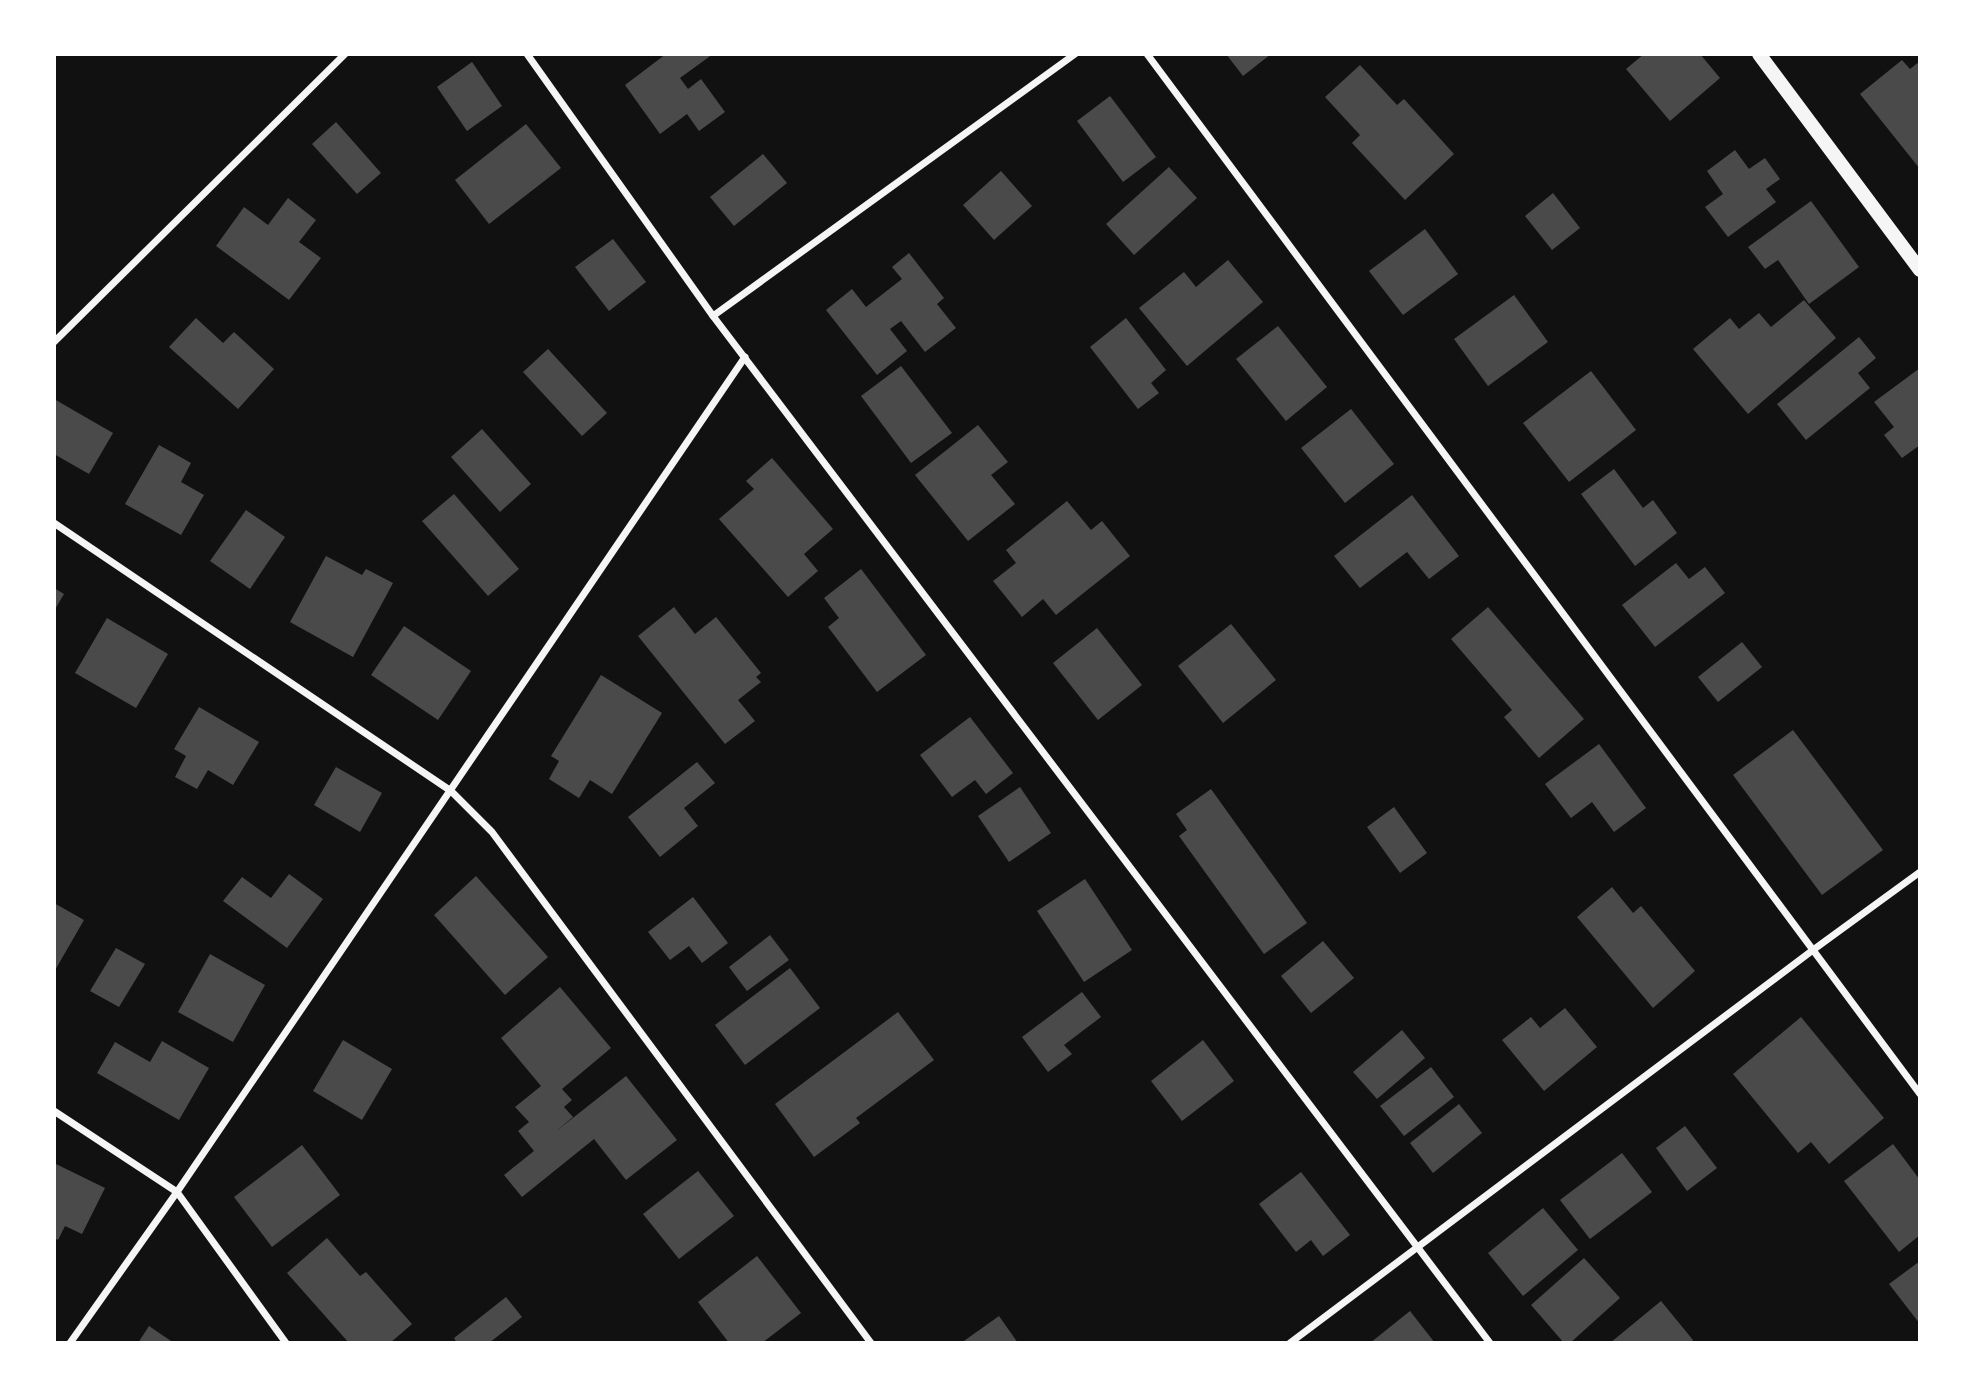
<svg xmlns="http://www.w3.org/2000/svg" width="1974" height="1397" viewBox="0 0 1974 1397" font-family="Poppins,sans-serif">
  <rect width="100%" height="100%" fill="#111"/>
  <g fill="#4a4a4a">
    <path d="M666 54H713L680 78 688 89 701 79 725 112 699 131 687 114 660 134 625 85Z"/>
    <path d="M1226 54H1271L1243 76Z"/>
    <path d="M1644 54H1700L1720 78 1670 121 1626 69Z"/>
    <path d="M1902 60 1910 69 1920 61V169L1860 94Z"/>
    <path d="M472 62 502 106 467 131 437 87Z"/>
    <path d="M1360 65 1397 105 1404 99 1454 154 1405 200 1352 143 1360 135 1325 97Z"/>
    <path d="M1110 96 1156 157 1123 182 1077 121Z"/>
    <path d="M336 122 381 173 357 194 312 144Z"/>
    <path d="M526 124 561 168 489 224 455 180Z"/>
    <path d="M1735 150 1749 169 1765 158 1780 179 1766 189 1776 202 1728 237 1705 207 1723 194 1707 171Z"/>
    <path d="M763 154 787 183 734 226 710 197Z"/>
    <path d="M1169 167 1197 198 1134 255 1106 224Z"/>
    <path d="M1001 171 1032 206 994 240 963 205Z"/>
    <path d="M1553 193 1580 228 1552 250 1525 216Z"/>
    <path d="M288 198 316 220 299 242 321 258 289 300 216 246 244 207 268 225Z"/>
    <path d="M1811 201 1859 267 1809 304 1778 260 1765 269 1748 247Z"/>
    <path d="M1425 229 1458 274 1403 315 1369 271Z"/>
    <path d="M613 239 646 282 609 311 575 267Z"/>
    <path d="M909 253 944 298 937 304 956 328 925 352 901 321 890 329 907 351 877 375 826 310 852 289 866 307 902 279 892 267Z"/>
    <path d="M1228 260 1263 302 1187 366 1139 308 1184 272 1196 287Z"/>
    <path d="M1514 295 1548 342 1488 386 1454 339Z"/>
    <path d="M1804 300 1836 338 1748 414 1693 349 1730 318 1739 329 1759 313 1771 327Z"/>
    <path d="M196 318 223 343 234 332 274 369 238 409 169 347Z"/>
    <path d="M1126 318 1166 370 1151 383 1159 393 1138 409 1090 347Z"/>
    <path d="M1278 326 1327 387 1286 421 1236 359Z"/>
    <path d="M1859 337 1876 358 1858 373 1870 388 1806 440 1777 404Z"/>
    <path d="M548 349 607 413 582 436 523 372Z"/>
    <path d="M901 366 952 433 911 463 861 396Z"/>
    <path d="M1920 368V445L1902 458 1884 435 1894 427 1874 402Z"/>
    <path d="M1591 371 1636 430 1569 482 1523 423Z"/>
    <path d="M54 399 113 433 89 474 54 454Z"/>
    <path d="M1351 409 1394 464 1345 503 1301 448Z"/>
    <path d="M978 425 1008 462 991 475 1015 504 968 541 915 475Z"/>
    <path d="M482 429 531 484 500 512 451 457Z"/>
    <path d="M159 445 191 463 181 482 204 495 181 535 125 504Z"/>
    <path d="M772 458 833 529 804 554 818 571 788 597 719 519 754 489 746 481Z"/>
    <path d="M1614 469 1643 508 1653 500 1677 533 1635 566 1581 494Z"/>
    <path d="M454 494 519 569 488 596 422 521Z"/>
    <path d="M1412 495 1459 556 1429 579 1407 552 1360 588 1334 556Z"/>
    <path d="M1067 501 1091 530 1102 521 1130 556 1056 615 1043 599 1022 617 993 581 1016 563 1006 550Z"/>
    <path d="M246 510 285 537 250 589 210 561Z"/>
    <path d="M326 556 362 575 366 569 393 583 353 657 290 622Z"/>
    <path d="M1676 563 1689 579 1705 567 1725 593 1655 647 1622 605Z"/>
    <path d="M861 569 926 655 877 692 828 627 839 618 824 598Z"/>
    <path d="M54 588 64 594 54 611Z"/>
    <path d="M674 607 695 634 716 617 761 673 756 677 761 682 738 700 755 721 725 744 638 636Z"/>
    <path d="M1488 607 1584 719 1539 758 1504 717 1512 710 1451 639Z"/>
    <path d="M107 618 168 654 136 708 75 673Z"/>
    <path d="M1231 624 1276 680 1223 723 1178 666Z"/>
    <path d="M404 626 471 671 438 720 371 675Z"/>
    <path d="M1097 628 1142 685 1098 720 1053 663Z"/>
    <path d="M1742 642 1762 667 1718 702 1698 677Z"/>
    <path d="M601 675 662 713 612 794 590 780 579 798 549 779 559 761 551 756Z"/>
    <path d="M199 707 259 742 233 785 208 770 197 789 175 777 186 756 174 749Z"/>
    <path d="M970 717 1013 773 986 794 975 780 952 797 920 755Z"/>
    <path d="M1793 730 1883 850 1822 895 1733 775Z"/>
    <path d="M1599 744 1646 808 1614 832 1592 802 1571 818 1545 784Z"/>
    <path d="M697 762 715 783 684 808 698 826 660 857 628 817Z"/>
    <path d="M336 767 382 793 360 832 314 805Z"/>
    <path d="M1020 787 1051 833 1009 862 978 816Z"/>
    <path d="M1211 789 1307 923 1264 954 1179 836 1187 830 1176 814Z"/>
    <path d="M1394 807 1427 853 1400 873 1367 827Z"/>
    <path d="M289 874 323 899 287 948 223 901 242 877 271 898Z"/>
    <path d="M476 876 548 957 505 995 434 915Z"/>
    <path d="M1085 879 1132 950 1084 982 1037 911Z"/>
    <path d="M1612 887 1633 913 1641 906 1695 971 1653 1008 1577 917Z"/>
    <path d="M693 897 728 943 702 963 689 946 670 960 648 932Z"/>
    <path d="M54 903 84 920 54 972Z"/>
    <path d="M770 935 789 960 747 991 729 967Z"/>
    <path d="M1323 941 1354 978 1311 1013 1281 976Z"/>
    <path d="M116 948 145 964 119 1007 90 991Z"/>
    <path d="M210 954 265 985 233 1042 178 1012Z"/>
    <path d="M790 968 820 1008 745 1065 715 1025Z"/>
    <path d="M560 987 611 1048 562 1089 572 1100 564 1107 573 1117 555 1132 626 1076 677 1140 626 1180 594 1139 522 1197 504 1175 534 1151 518 1131 529 1122 515 1107 541 1086 501 1038Z"/>
    <path d="M1082 992 1101 1017 1064 1045 1072 1054 1048 1072 1022 1037Z"/>
    <path d="M1565 1008 1597 1047 1544 1091 1502 1040 1531 1017 1540 1028Z"/>
    <path d="M898 1012 934 1060 856 1118 860 1123 814 1157 775 1104Z"/>
    <path d="M1801 1017 1884 1118 1829 1164 1811 1142 1798 1153 1733 1074Z"/>
    <path d="M1402 1030 1425 1058 1377 1099 1353 1072Z"/>
    <path d="M343 1040 392 1069 362 1120 313 1091Z"/>
    <path d="M1203 1040 1234 1081 1182 1121 1151 1081Z"/>
    <path d="M162 1041 209 1068 179 1120 97 1073 115 1042 150 1062Z"/>
    <path d="M1431 1067 1454 1097 1404 1136 1380 1106Z"/>
    <path d="M1459 1104 1482 1133 1433 1173 1410 1143Z"/>
    <path d="M1685 1126 1717 1168 1687 1191 1656 1148Z"/>
    <path d="M1893 1144 1920 1180V1235L1899 1252 1844 1181Z"/>
    <path d="M302 1145 340 1195 272 1247 234 1197Z"/>
    <path d="M1622 1153 1652 1192 1590 1239 1560 1200Z"/>
    <path d="M54 1163 105 1188 82 1234 65 1226 58 1240 54 1238Z"/>
    <path d="M698 1171 734 1216 679 1259 643 1214Z"/>
    <path d="M1301 1172 1350 1235 1323 1256 1311 1240 1296 1252 1259 1204Z"/>
    <path d="M1543 1208 1578 1250 1523 1296 1488 1253Z"/>
    <path d="M327 1238 360 1276 366 1272 412 1324 390 1343H349L287 1273Z"/>
    <path d="M757 1256 801 1313 762 1343H729L698 1302Z"/>
    <path d="M1584 1258 1620 1298 1570 1343H1564L1531 1305Z"/>
    <path d="M1920 1261V1324L1889 1284Z"/>
    <path d="M506 1297 522 1317 489 1343H457L454 1338Z"/>
    <path d="M1661 1301 1693 1340 1690 1343H1610Z"/>
    <path d="M1410 1311 1435 1343H1370Z"/>
    <path d="M999 1316 1018 1343H961Z"/>
    <path d="M149 1326 174 1343H138Z"/>
  </g>
  <g fill="none" stroke-linecap="round" stroke-linejoin="round">
    <g stroke="#f5f5f5" stroke-width="7">
      <path d="M527 54 713 316 1490 1343"/>
      <path d="M1147 54 1920 1094"/>
      <path d="M713 316 1075 54"/>
      <path d="M54 342 345 54"/>
      <path d="M54 523 451 791 492 832 871 1343"/>
      <path d="M54 1111 177 1192 286 1343"/>
      <path d="M70 1343 177 1192 745 357"/>
      <path d="M1290 1343 1813 950 1920 872"/>
    </g>
    <path stroke="#f5f5f5" stroke-width="14" d="M1759 54 1920 270"/>
  </g>
  <rect width="1974" height="1397" fill="none" stroke="#ffffff" stroke-width="112"/>
</svg>
